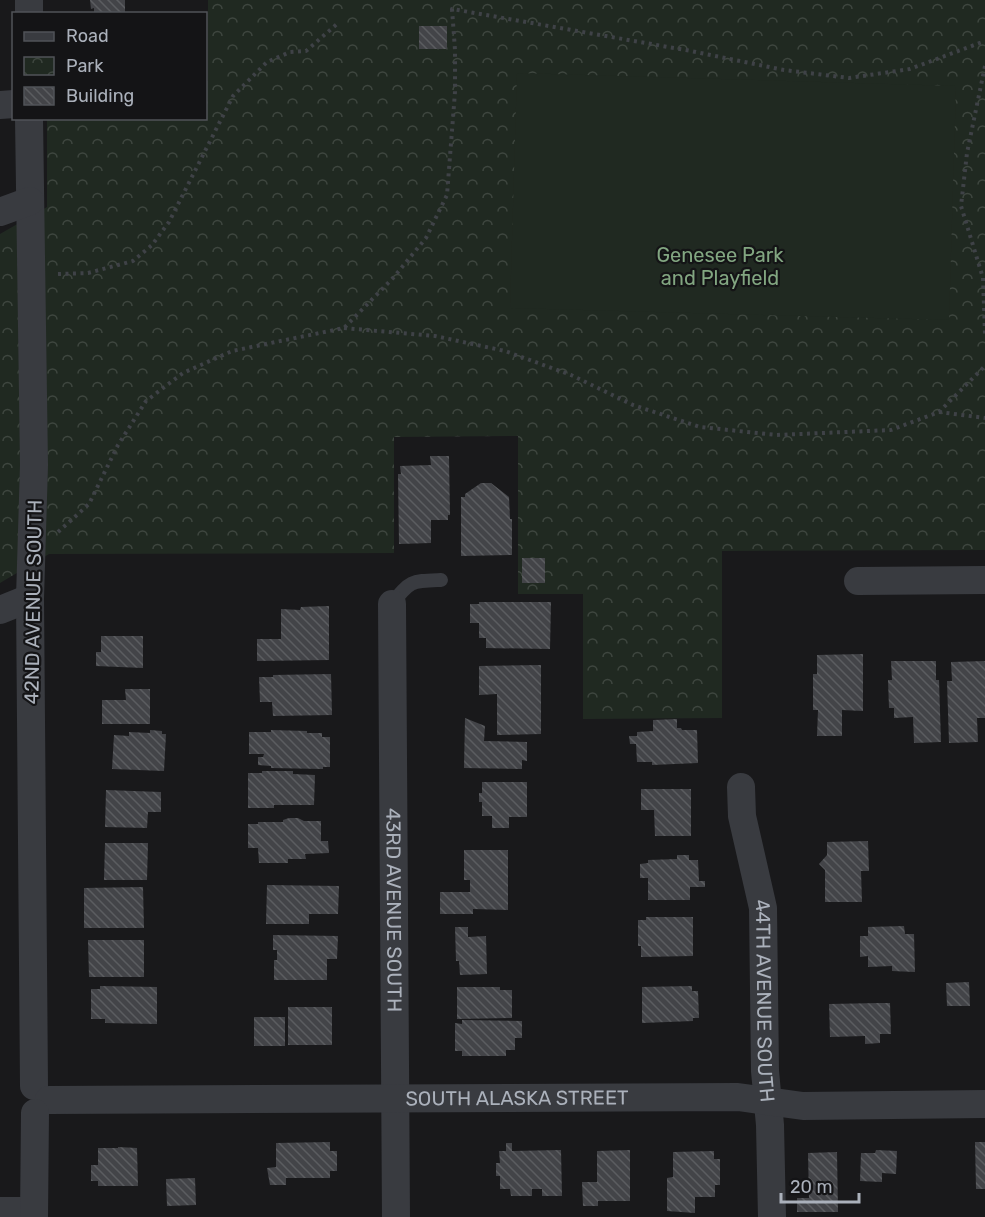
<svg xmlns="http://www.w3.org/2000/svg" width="985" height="1217" viewBox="0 0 985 1217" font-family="Rubik,sans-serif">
  <defs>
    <pattern id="park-crowns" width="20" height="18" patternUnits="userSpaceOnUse" patternTransform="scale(1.5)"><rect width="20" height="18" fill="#202921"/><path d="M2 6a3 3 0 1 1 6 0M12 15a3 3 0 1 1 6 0" fill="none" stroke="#3e463f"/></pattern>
    <pattern id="building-back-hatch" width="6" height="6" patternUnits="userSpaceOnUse" patternTransform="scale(1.5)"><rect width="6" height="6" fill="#434448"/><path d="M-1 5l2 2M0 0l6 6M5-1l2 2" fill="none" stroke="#5b5d60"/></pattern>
  </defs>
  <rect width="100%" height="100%" fill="#19191b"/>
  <path fill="url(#park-crowns)" d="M208 0H985V550L722 551V718L583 719V594H518V436L394 437V553L49 554 0 583V234L47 207V119L206 118V81H208Z"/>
  <path fill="#202921" d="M517 73 956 86 949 320 510 308Z"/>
  <g fill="url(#building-back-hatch)">
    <path d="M90 0H125V14H94V8L91 9Z"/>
    <rect x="419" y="26" width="28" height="23"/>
    <path d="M430 456H449L450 515H448V520H431V543L399 544 398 474H401L400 466 431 465Z"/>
    <path d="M481 483H491L509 497 510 519H512V555L461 556V497H465V494Z"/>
    <rect x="522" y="558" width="23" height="25"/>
    <path d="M479 602H551L550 649 486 648V638H479V623H470V604H479Z"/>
    <path d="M329 606V660L257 661V639H281V609L300 610 301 607Z"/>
    <path d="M101 636H143V668L96 666V652H101Z"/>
    <path d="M863 654V711L842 710V736H817L818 710H813V674H817V655Z"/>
    <path d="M891 661H936V680H939L941 742 914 743 913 717 894 718V708H889L888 680H892Z"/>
    <path d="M985 661V718H977L978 742 949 743 947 681H952L951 662Z"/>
    <path d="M541 665V734L497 735V694L479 695V666Z"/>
    <path d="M331 674 332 715 273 716 272 702H260L259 677H273V675Z"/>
    <path d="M125 689H150V724H102V700H126Z"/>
    <path d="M465 718 485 726 484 741 527 742V761L522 760V769L464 768Z"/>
    <path d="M677 719V728H681L682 730H697L698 763 652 765V762H637L636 744H630L629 736H637V732L653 731V720Z"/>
    <path d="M150 730 162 731V734H166L164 771 112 769 114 735 129 736V732L150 733Z"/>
    <path d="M271 730 307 731V733H322V737H330V767H323V769L271 768V766L258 765V757H263L264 754H249V732H271Z"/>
    <path d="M262 771H293V774L315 775 314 805H274V808H248V773H262Z"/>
    <path d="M482 782H527V817H509V828H492V816H482V802H479V793H482Z"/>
    <path d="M641 789H691V836H655L654 810H641Z"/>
    <path d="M106 790 161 792V812H148L147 828 105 827Z"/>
    <path d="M289 818H298L304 821H321V841H328L329 853 305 854 306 859H288V863H259L258 848H248V824H258V822H283V820Z"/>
    <path d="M868 841 869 871H861L862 902H825V870L819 864 827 855V842Z"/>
    <path d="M105 843H148L147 880H104Z"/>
    <path d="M464 850H508V910L473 909V914H440V892H470V880H464Z"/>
    <path d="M677 855H689V860H698L699 881H705V887H690V900H648V878H640V864L648 863V860L677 859Z"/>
    <path d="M267 885 339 886 338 914H309V924H266Z"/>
    <path d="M143 887 144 928H84V888Z"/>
    <path d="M646 917H693V956L641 957V946H638V920H646Z"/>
    <path d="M904 926 905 934H914L915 972 892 971V966L868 967V956L860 957V936H868V927Z"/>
    <path d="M455 927H468V937L486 936 487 974 460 975 459 961H456Z"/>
    <path d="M273 935 338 936 337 959H327V980H274V960H277V950H273Z"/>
    <path d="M88 940H144V977H89Z"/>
    <path d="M969 982 970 1006H947L946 983Z"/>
    <path d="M100 986 157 987V1024L105 1023V1019H91V989H100Z"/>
    <path d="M692 986V991H698L699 1018H693V1021L642 1023V987Z"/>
    <path d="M457 987H500V990H512V1018L457 1019Z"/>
    <path d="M879 1003H890L891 1034H880V1043L865 1044V1036L830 1037 829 1004Z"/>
    <rect x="288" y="1007" width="44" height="38"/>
    <rect x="254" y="1017" width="31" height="29"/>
    <path d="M462 1020 522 1021V1038H515V1050H506V1056H462V1051H455V1023L462 1024Z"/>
    <path d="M330 1142V1151H337V1171H330V1178H286V1185H270L267 1168 276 1167V1143Z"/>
    <path d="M975 1142H985V1189H976Z"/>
    <path d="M506 1143H512V1151L561 1150 562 1196H542V1189H532V1196H511L510 1189H500V1176H496V1163H500L499 1151H506Z"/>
    <path d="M118 1147 137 1148 138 1186H98V1181H91V1165H98V1148H118Z"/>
    <path d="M630 1150V1201H598V1206H583L582 1182H597V1151Z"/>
    <path d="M876 1150 897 1151 896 1174 882 1173V1182L860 1181 861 1153H875Z"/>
    <path d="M714 1151V1159H720V1185H715V1197H695V1213L667 1211V1178L673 1177V1152Z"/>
    <path d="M837 1152 838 1212H797V1198H809L808 1153Z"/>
    <path d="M195 1178 196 1205 167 1206 166 1179Z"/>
  </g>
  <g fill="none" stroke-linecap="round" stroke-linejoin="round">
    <g stroke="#3f4247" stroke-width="4" stroke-dasharray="3 4.5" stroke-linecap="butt">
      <path d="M985 66 967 153 961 206 983 278 985 334"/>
      <path d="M58 274 88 273 133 261 152 245 169 222 233 96 267 62 290 52 306 51 337 24"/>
      <path d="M344 328 435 336 505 351 571 375 633 405 700 427 777 435 891 430 939 412 985 366"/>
      <path d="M939 412 985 418"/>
      <path d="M58 532 89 504 118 445 146 401 183 373 232 351 344 328 393 278 426 238 447 195 455 92V50L452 9 691 51 784 70 849 78 910 69 985 41"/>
    </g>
    <path stroke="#393b40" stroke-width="14" d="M392 604C410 580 412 581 441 580"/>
    <g stroke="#393b40" stroke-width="28">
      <path d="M29 0V14"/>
      <path d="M0 105 14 104"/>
      <path d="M29 118 34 465 30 598 34 1086"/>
      <path d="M0 212 30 201"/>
      <path d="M858 581 985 580"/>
      <path id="s1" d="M392 604 396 1217"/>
      <path d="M0 610 30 598"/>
      <path id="s2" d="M741 787 742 816 763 908 765 1071 770 1125 772 1217"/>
      <path id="s3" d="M49 1100 738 1097 803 1106 985 1104"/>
      <path d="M0 1211H34"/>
      <path d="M34 1217 35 1113"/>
    </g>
  </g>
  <g text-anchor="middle" stroke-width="4.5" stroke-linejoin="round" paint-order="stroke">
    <g font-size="20" fill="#82a681" stroke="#141416">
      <text x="720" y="262">Genesee Park<tspan x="720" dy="23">and Playfield</tspan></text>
    </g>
    <g font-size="20" fill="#abb1bb" stroke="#141416">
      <text transform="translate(33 602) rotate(-89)" y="7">42ND AVENUE SOUTH</text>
      <text dy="7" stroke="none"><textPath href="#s1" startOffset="306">43RD AVENUE SOUTH</textPath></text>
      <text dy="7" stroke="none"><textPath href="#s2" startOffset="216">44TH AVENUE SOUTH</textPath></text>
      <text dy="7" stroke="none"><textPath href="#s3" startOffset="468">SOUTH ALASKA STREET</textPath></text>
    </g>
  </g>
  <rect x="12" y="12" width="195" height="108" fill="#141416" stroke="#505358" stroke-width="1.5"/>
  <rect x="24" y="32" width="30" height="9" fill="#393b40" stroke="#505358" stroke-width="1.5"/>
  <text x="66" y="42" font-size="18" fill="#abb1bb">Road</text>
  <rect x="24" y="57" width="30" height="18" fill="url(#park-crowns)" stroke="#505358" stroke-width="1.5"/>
  <text x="66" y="72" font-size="18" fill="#abb1bb">Park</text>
  <rect x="24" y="87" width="30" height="18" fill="url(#building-back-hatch)" stroke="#505358" stroke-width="1.5"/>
  <text x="66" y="102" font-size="18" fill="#abb1bb">Building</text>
  <path d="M781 1193v9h78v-9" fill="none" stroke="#abb1bb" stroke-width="3"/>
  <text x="790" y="1193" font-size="18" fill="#abb1bb" stroke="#141416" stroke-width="4.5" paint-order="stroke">20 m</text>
</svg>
